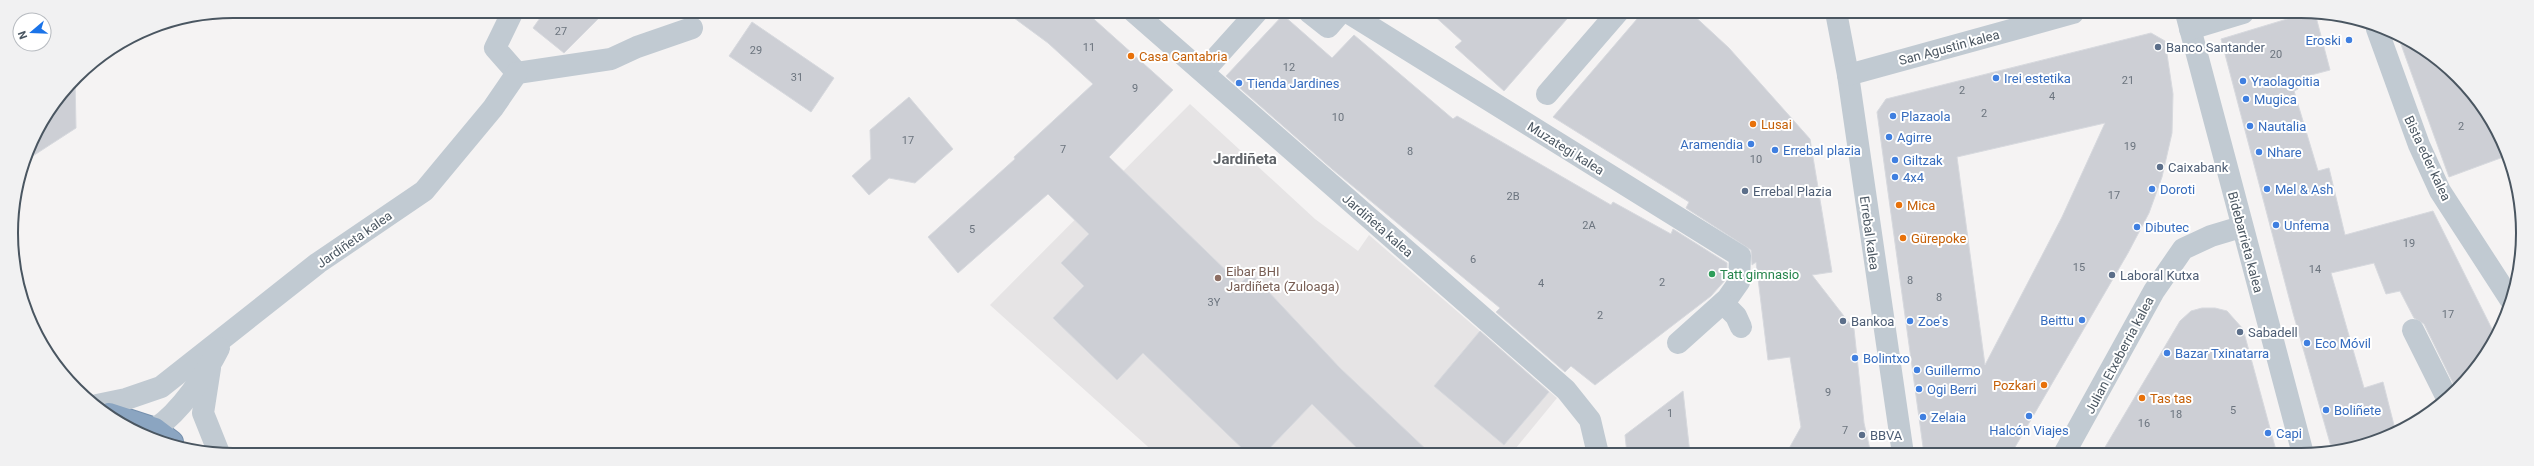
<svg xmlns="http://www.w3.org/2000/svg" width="2534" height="466" viewBox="0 0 2534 466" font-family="Roboto,sans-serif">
  <rect width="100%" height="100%" fill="#f5f3f3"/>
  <path fill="#e6e4e5" d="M1190 104 1315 219 1358 251 1369 235 1557 398 1511 454H1156L990 305Z"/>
  <g fill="#cdcfd5" stroke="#d7d9de" fill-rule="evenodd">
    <path d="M545 11H606L564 53 533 28Z"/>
    <path d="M1006 12H1086L1173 90 1109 157 1240 284 1251 273 1340 368 1431 454H1363L1312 404 1264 454H1248L1143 353 1117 380 1053 318 1084 286 1061 263 1089 234 1048 194 958 273 928 237 1015 159 1014 157 1093 84 1048 43Z"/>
    <path d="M1430 12H1573L1504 91 1455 47 1462 41Z"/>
    <path d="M1643 12H1690L1729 48 1810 139 1832 272 1812 275 1854 329 1864 423 1871 454H1786L1801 427 1790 357 1768 360 1756 262 1752 265 1751 250 1686 208 1689 202 1553 117Z"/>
    <path d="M2307 13H2315L2330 70 2296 79 2298 89 2294 91 2318 171 2329 168 2345 235 2433 211 2496 337 2457 391 2424 324 2414 318 2400 291 2386 294 2374 263 2331 273 2364 388 2383 382 2396 433 2332 450 2293 313 2221 39Z"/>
    <path d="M1283 15 1332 58 1354 35 1453 119 1457 116 1611 205 1613 202 1671 234 1673 229 1727 263V278L1711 296 1595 385 1571 366 1565 372 1496 312 1500 308 1332 169 1226 76Z"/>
    <path d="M752 22 834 78 811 112 729 56Z"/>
    <path d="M2151 33 2165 41 2173 94 2172 133 2162 177 2149 213 2128 253 2011 454H1924L1877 112 1886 99ZM2105 123 2062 217 1985 365 1957 157Z"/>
    <path d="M2398 36 2412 41 2477 98 2506 156 2449 177Z"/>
    <path d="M75 78 76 128 25 161 28 148Z"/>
    <path d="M909 97 953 149 915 183 889 178 869 195 852 176 871 159 870 130Z"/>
    <path d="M2202 308H2215L2227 311 2243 329 2277 454H2101L2180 321 2191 311Z"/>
    <path d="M1480 331 1549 392 1504 445 1434 386Z"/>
    <path d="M1683 391 1690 454H1627L1625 435Z"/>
  </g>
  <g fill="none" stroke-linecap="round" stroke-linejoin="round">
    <defs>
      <path id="highway" d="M109 414 155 429 172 442"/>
    </defs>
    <use href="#highway" stroke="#7690ad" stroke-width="24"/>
    <g stroke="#c1cad2" stroke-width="22">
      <path d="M513 11 495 48 517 73"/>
      <path d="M1134 12 1566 390 1590 420 1598 454"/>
      <path d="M1309 12 1328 27 1341 12"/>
      <path d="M1347 12 1740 256 1739 282 1727 299 1678 343"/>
      <path d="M1836 12 1848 75 1903 454"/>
      <path d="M2186 13 2303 454"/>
      <path d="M2190 29 2243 13"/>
      <path d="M2377 29 2419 145 2440 191 2510 299"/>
      <path d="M1204 71 1257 12"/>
      <path d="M517 73 611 59 637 47 692 28"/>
      <path d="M1848 75 2073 13"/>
      <path d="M1547 94 1618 12"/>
      <path d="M1723 303 1736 316 1741 327"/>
      <path d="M2413 330 2447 398"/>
      <path d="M210 368 203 413 219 453"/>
      <path d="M97 405 126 399 161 387 318 263 424 191 493 108 517 73"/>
      <path d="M141 432C145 431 152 431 156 428 180 412 206 374 219 348"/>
      <path d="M2064 454 2154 291 2183 249 2211 236 2241 227"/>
    </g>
    <use href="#highway" stroke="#8ba5c1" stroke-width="22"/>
  </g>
  <g fill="#3f7fe0" stroke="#fff" stroke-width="1.5">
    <circle cx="2349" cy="40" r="4"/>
    <circle cx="1996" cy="78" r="4"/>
    <circle cx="2243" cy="81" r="4"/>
    <circle cx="1239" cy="83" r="4"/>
    <circle cx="2246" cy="99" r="4"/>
    <circle cx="1893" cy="116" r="4"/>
    <circle cx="2250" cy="126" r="4"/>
    <circle cx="1889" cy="137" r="4"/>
    <circle cx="1751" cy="144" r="4"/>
    <circle cx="1775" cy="150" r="4"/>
    <circle cx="2259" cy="152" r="4"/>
    <circle cx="1895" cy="160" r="4"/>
    <circle cx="1895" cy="177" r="4"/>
    <circle cx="2152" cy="189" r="4"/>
    <circle cx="2267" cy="189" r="4"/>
    <circle cx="2276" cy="225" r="4"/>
    <circle cx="2137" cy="227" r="4"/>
    <circle cx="2082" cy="320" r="4"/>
    <circle cx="1910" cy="321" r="4"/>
    <circle cx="2307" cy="343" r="4"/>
    <circle cx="2167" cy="353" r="4"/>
    <circle cx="1855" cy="358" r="4"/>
    <circle cx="1917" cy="370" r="4"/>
    <circle cx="1919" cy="389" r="4"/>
    <circle cx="2326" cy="410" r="4"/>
    <circle cx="2029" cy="416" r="4"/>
    <circle cx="1923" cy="417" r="4"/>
    <circle cx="2268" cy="433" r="4"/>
  </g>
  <g fill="#5c6f8a" stroke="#fff" stroke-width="1.5">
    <circle cx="2158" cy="47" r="4"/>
    <circle cx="2160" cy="167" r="4"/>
    <circle cx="1745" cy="191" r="4"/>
    <circle cx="2112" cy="275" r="4"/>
    <circle cx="1843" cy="321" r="4"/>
    <circle cx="2240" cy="332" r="4"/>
    <circle cx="1862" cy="435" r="4"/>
  </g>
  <g fill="#e8710a" stroke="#fff" stroke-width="1.5">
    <circle cx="1131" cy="56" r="4"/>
    <circle cx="1753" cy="124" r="4"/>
    <circle cx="1899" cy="205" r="4"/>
    <circle cx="1903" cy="238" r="4"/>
    <circle cx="2044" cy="385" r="4"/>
    <circle cx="2142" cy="398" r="4"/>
  </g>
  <circle fill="#2e9e5b" stroke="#fff" stroke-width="1.5" cx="1712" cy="274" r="4"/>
  <circle fill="#8d6e63" stroke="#fff" stroke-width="1.5" cx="1218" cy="278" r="4"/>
  <g text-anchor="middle" stroke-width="4" stroke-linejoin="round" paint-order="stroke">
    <g font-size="11" fill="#6b747e">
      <text x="561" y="35">27</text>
      <text x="1089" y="51">11</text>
      <text x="756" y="54">29</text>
      <text x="2276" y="58">20</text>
      <text x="1289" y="71">12</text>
      <text x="797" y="81">31</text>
      <text x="2128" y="84">21</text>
      <text x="1135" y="92">9</text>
      <text x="1962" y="94">2</text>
      <text x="2052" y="100">4</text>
      <text x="1984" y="117">2</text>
      <text x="1338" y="121">10</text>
      <text x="2461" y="130">2</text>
      <text x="908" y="144">17</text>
      <text x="2130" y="150">19</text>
      <text x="1063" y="153">7</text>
      <text x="1410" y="155">8</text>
      <text x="1756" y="163">10</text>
      <text x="2114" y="199">17</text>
      <text x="1513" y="200">2B</text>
      <text x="1589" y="229">2A</text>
      <text x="972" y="233">5</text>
      <text x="2409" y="247">19</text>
      <text x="1473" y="263">6</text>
      <text x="2079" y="271">15</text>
      <text x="2315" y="273">14</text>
      <text x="1910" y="284">8</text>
      <text x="1662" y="286">2</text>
      <text x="1541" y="287">4</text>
      <text x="1939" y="301">8</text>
      <text x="1214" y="306">3Y</text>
      <text x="2448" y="318">17</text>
      <text x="1600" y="319">2</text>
      <text x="1828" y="396">9</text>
      <text x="2233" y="414">5</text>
      <text x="1670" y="417">1</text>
      <text x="2176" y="418">18</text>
      <text x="2144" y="427">16</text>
      <text x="1845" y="434">7</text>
    </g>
    <g font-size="13" fill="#366cbe" stroke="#fff" text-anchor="start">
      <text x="2341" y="45" text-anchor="end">Eroski</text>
      <text x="2004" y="83">Irei estetika</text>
      <text x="2251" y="86">Yraolagoitia</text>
      <text x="1247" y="88">Tienda Jardines</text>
      <text x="2254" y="104">Mugica</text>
      <text x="1901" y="121">Plazaola</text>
      <text x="2258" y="131">Nautalia</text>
      <text x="1897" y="142">Agirre</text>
      <text x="1743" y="149" text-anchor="end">Aramendia</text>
      <text x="1783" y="155">Errebal plazia</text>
      <text x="2267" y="157">Nhare</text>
      <text x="1903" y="165">Giltzak</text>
      <text x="1903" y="182">4x4</text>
      <text x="2160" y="194">Doroti</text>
      <text x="2275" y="194">Mel &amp; Ash</text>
      <text x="2284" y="230">Unfema</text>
      <text x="2145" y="232">Dibutec</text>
      <text x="2074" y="325" text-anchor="end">Beittu</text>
      <text x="1918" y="326">Zoe's</text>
      <text x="2315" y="348">Eco Móvil</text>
      <text x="2175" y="358">Bazar Txinatarra</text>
      <text x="1863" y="363">Bolintxo</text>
      <text x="1925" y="375">Guillermo</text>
      <text x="1927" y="394">Ogi Berri</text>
      <text x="2334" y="415">Boliñete</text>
      <text x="1931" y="422">Zelaia</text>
      <text x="2029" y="435" text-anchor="middle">Halcón Viajes</text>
      <text x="2276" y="438">Capi</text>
    </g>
    <g font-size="13" fill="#4a5661" stroke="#fff">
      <text transform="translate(1949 47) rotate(-15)" y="5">San Agustin kalea</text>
      <text transform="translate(1566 148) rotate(32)" y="5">Muzategi kalea</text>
      <text transform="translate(2428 158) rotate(65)" y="5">Bista eder kalea</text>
      <text transform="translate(1378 225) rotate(41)" y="5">Jardiñeta kalea</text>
      <text transform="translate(1870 233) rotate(82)" y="5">Errebal kalea</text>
      <text transform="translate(354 239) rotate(-35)" y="5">Jardiñeta kalea</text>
      <text transform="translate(2246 242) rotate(75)" y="5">Bidebarrieta kalea</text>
      <text transform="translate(2119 355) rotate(-62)" y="5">Julian Etxeberria kalea</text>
    </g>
    <g font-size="13" fill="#4e5e75" stroke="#fff" text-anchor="start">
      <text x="2166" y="52">Banco Santander</text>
      <text x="2168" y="172">Caixabank</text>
      <text x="1753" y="196">Errebal Plazia</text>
      <text x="2120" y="280">Laboral Kutxa</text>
      <text x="1851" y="326">Bankoa</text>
      <text x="2248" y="337">Sabadell</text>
      <text x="1870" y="440">BBVA</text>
    </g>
    <g font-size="13" fill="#c56008" stroke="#fff" text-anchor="start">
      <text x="1139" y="61">Casa Cantabria</text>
      <text x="1761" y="129">Lusai</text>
      <text x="1907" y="210">Mica</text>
      <text x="1911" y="243">Gürepoke</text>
      <text x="2036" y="390" text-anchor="end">Pozkari</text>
      <text x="2150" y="403">Tas tas</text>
    </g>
    <g font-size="13" fill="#785e54" stroke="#fff" text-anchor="start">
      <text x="1226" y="276">Eibar BHI<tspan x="1226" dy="15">Jardiñeta (Zuloaga)</tspan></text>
    </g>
    <g font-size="13" fill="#27864d" stroke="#fff" text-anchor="start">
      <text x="1720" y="279">Tatt gimnasio</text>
    </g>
    <g font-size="15" font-weight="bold" fill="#5f6368" stroke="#fff">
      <text x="1245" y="164">Jardiñeta</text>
    </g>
  </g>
  <path d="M0 0H2534V466H0ZM233 18H2301A215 215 0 0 1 2516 233V233A215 215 0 0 1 2301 448H233A215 215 0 0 1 18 233V233A215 215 0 0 1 233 18Z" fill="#f1f1f2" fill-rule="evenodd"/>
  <path fill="none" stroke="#4a5661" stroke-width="2" d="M233 18H2301A215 215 0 0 1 2516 233V233A215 215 0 0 1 2301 448H233A215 215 0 0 1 18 233V233A215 215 0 0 1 233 18Z"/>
  <g transform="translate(32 32) rotate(251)"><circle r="19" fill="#ffffff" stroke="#b7bbc0"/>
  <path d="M0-3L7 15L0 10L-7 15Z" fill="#1a73e8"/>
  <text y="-6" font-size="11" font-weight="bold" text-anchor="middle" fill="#4a5661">N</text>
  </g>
</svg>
